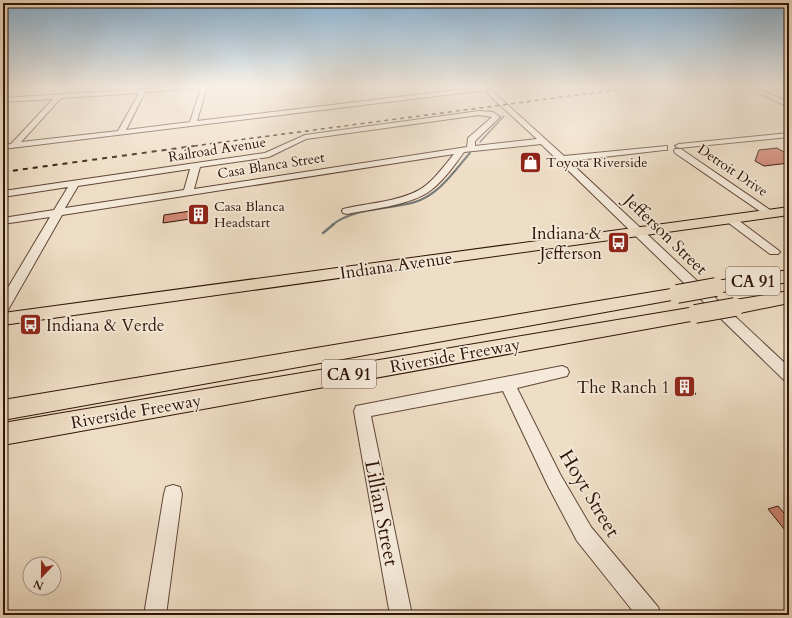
<svg xmlns="http://www.w3.org/2000/svg" width="792" height="618" viewBox="0 0 792 618" font-family="Cardo,serif">
  <rect width="100%" height="100%" fill="#efdec6"/>
  <filter id="stains"><feTurbulence type="fractalNoise" baseFrequency=".005" numOctaves="4"/><feColorMatrix values="0 0 0 0 .2 0 0 0 0 .09 0 0 0 0 .02 0 0 0 .5 -.17"/></filter>
  <radialGradient id="worn" r=".72"><stop offset=".6" stop-color="#630" stop-opacity="0"/><stop offset="1" stop-color="#630" stop-opacity=".3"/></radialGradient>
  <g fill="none" stroke-linecap="round" stroke-linejoin="round">
    <path stroke="#737777" stroke-width="1.5" d="M480 142 504 116"/>
    <path stroke="#737777" stroke-width="2" d="M332 225C355 207 389 210 415 202 439 195 454 171 470 153"/>
    <path stroke="#737777" stroke-width="2.5" d="M323 233 334 224"/>
  </g>
  <g fill="#d28775" stroke="#301408">
    <path d="M777 148 789 155V163L764 166 755 161 759 150Z"/>
    <path d="M204 209V217L163 223 164 215Z"/>
    <path d="M684 379 696 394 687 395 675 381Z"/>
    <path d="M778 506 789 519V535L768 509Z"/>
  </g>
  <g fill="none" stroke-linecap="round" stroke-linejoin="round">
    <defs>
      <g id="minor">
        <path d="M176 87H207L197 121 482 87 489 88 486 90 3 149V145L11 144 53 99 3 102V98ZM201 88 190 122 126 130 145 92ZM139 93 118 131 21 142 61 98Z"/>
        <path d="M745 87H752L789 102V107Z"/>
        <path d="M490 89 564 156 667 146V150H664L569 161 789 367V382L784 380 541 144 464 152C454 166 441 184 427 193 406 206 371 209 347 214L343 213 342 211 343 209C368 203 397 202 419 190 433 182 444 166 454 154L62 215 8 310 3 312V296L50 217 3 224V218L54 210 68 187 3 197V191L265 153 305 135 479 111 493 112 500 117 475 141V146L537 139 489 95 487 91ZM479 115 492 117 468 138 467 147 194 189 200 167 269 157 306 139ZM190 169 184 190 65 208 78 186Z"/>
        <path d="M789 133V137L679 148 675 146 679 144Z"/>
        <path d="M675 149H681L776 214 771 217 767 216 675 153 674 151Z"/>
        <path d="M730 216 734 217 778 250 780 252 778 254H770L726 221 725 219 726 217Z"/>
        <path d="M562 366 567 368 569 372 567 376 517 388 560 474 591 527 658 607 661 615H636L577 541 548 486 503 391 371 416 412 615H390L354 411 356 406Z"/>
        <path d="M173 485 180 487 182 494 166 615H144L164 494 166 487Z"/>
      </g>
      <path id="major" d="M789 207V215L3 325V313Z"/>
      <g id="highway">
        <path d="M789 270V282L716 293 710 291 707 287 710 283 716 281Z"/>
        <path d="M677 288 683 290 686 294 683 298 3 420V400Z"/>
        <path d="M789 291V303L735 314 728 312 726 307 728 302 735 300Z"/>
        <path d="M695 307 702 309 705 314 702 319 3 445V423Z"/>
      </g>
    </defs>
    <use href="#minor" stroke="#604638" stroke-width="2"/>
    <use href="#major" stroke="#301408" stroke-width="2"/>
    <use href="#highway" stroke="#301408" stroke-width="2"/>
    <use href="#minor" fill="#f5eada" fill-rule="evenodd"/>
    <use href="#major" fill="#efdec6" fill-rule="evenodd"/>
    <use href="#highway" fill="#efdec6" fill-rule="evenodd"/>
    <path stroke="#301408" stroke-width="1.5" stroke-dasharray="4 4" stroke-linecap="butt" d="M186 147 637 87"/>
    <path stroke="#301408" stroke-width="2" stroke-dasharray="5 5" stroke-linecap="butt" d="M3 172 194 146"/>
    <defs>
      <g id="highway-bridge">
        <path d="M677 294 716 287"/>
        <path d="M695 314 735 307"/>
      </g>
    </defs>
    <use href="#highway-bridge" stroke="#301408" stroke-width="20" stroke-linecap="butt"/>
    <use href="#highway-bridge" stroke="#efdec6" stroke-width="18"/>
  </g>
  <linearGradient id="sky" x2="0" y2="1"><stop stop-color="#8bb6d8"/><stop offset="0.5" stop-color="#f8f0e5"/><stop offset="1" stop-color="#f8f0e5" stop-opacity="0"/></linearGradient>
  <rect width="792" height="173" fill="url(#sky)"/>
  <defs>
    <symbol id="shop-square" viewBox="-11 -11 22 22"><rect x="-9" y="-9" width="18" height="18" rx="4" fill="#8f2418" stroke="#f5eada"/><path d="M-5-2.5h2.3a2.7 3.5 0 0 1 5.4 0H5L5.5 6h-11ZM-1.5-2.5h3a1.5 2.3 0 0 0-3 0Z" fill="#fff"/></symbol>
    <symbol id="building-square" viewBox="-11 -11 22 22"><rect x="-9" y="-9" width="18" height="18" rx="4" fill="#8f2418" stroke="#f5eada"/><path d="M-4-6H4V6H1V3H-1V6H-4ZM-2.5-4.3h1.7v1.8h-1.7ZM.8-4.3h1.7v1.8H.8ZM-2.5-1h1.7V.8h-1.7ZM.8-1h1.7V.8H.8Z" fill="#fff"/></symbol>
    <symbol id="bus-square" viewBox="-11 -11 22 22"><rect x="-9" y="-9" width="18" height="18" rx="4" fill="#8f2418" stroke="#f5eada"/><path d="M-5-6H5V4H4V6H2V4H-2V6H-4V4H-5ZM-3.5-4V0h7V-4ZM-3.5 1.2v1.5H-2V1.2ZM2 1.2v1.5H3.5V1.2Z" fill="#fff"/></symbol>
  </defs>
  <g fill-rule="evenodd">
    <use href="#shop-square" x="518" y="150" width="25" height="25"/>
    <use href="#building-square" x="186" y="202" width="25" height="25"/>
    <use href="#bus-square" x="606" y="230" width="25" height="25"/>
    <use href="#bus-square" x="18" y="312" width="25" height="25"/>
    <use href="#building-square" x="672" y="374" width="25" height="25"/>
  </g>
  <g text-anchor="middle" stroke-width="3.5" stroke-linejoin="round" paint-order="stroke">
    <g font-size="14" fill="#301408" stroke="#f5eada">
      <text transform="translate(217 149) rotate(-9)" y="5">Railroad Avenue</text>
      <text transform="translate(271 165) rotate(-9)" y="5">Casa Blanca Street</text>
      <text transform="translate(733 170) rotate(34)" y="5">Detroit Drive</text>
    </g>
    <g font-size="14" fill="#301408" stroke="#f5eada" text-anchor="start">
      <text x="546" y="167">Toyota Riverside</text>
      <text x="214" y="211">Casa Blanca<tspan x="214" dy="16">Headstart</tspan></text>
    </g>
    <g fill="#f5eada" stroke="#6b5447" stroke-width="1">
      <rect x="726" y="267" width="54" height="28" rx="3"/>
      <rect x="322" y="360" width="54" height="28" rx="3"/>
    </g>
    <g font-size="16" font-weight="bold" fill="#301408">
      <text x="753" y="287">CA 91</text>
      <text x="349" y="380">CA 91</text>
    </g>
    <g font-size="17" fill="#301408" stroke="#f5eada" text-anchor="end">
      <text x="602" y="239">Indiana &amp;<tspan x="602" dy="20">Jefferson</tspan></text>
      <text x="46" y="331" text-anchor="start">Indiana &amp; Verde</text>
      <text x="670" y="393">The Ranch 1</text>
    </g>
    <g font-size="17" fill="#301408" stroke="#f5eada">
      <text transform="translate(666 234) rotate(44)" y="6">Jefferson Street</text>
      <text transform="translate(396 265) rotate(-8)" y="6">Indiana Avenue</text>
      <text transform="translate(455 355) rotate(-10)" y="6">Riverside Freeway</text>
      <text transform="translate(136 411) rotate(-10)" y="6">Riverside Freeway</text>
    </g>
    <g font-size="20" fill="#301408" stroke="#f5eada">
      <text transform="translate(590 493) rotate(59)" y="7">Hoyt Street</text>
      <text transform="translate(382 513) rotate(79)" y="7">Lillian Street</text>
    </g>
  </g>
  <rect width="792" height="618" fill="none" stroke="#efdec6" stroke-width="16"/>
  <rect x="4" y="4" width="784" height="610" fill="none" stroke="#301408" stroke-width="2"/>
  <rect x="8" y="8" width="776" height="602" fill="none" stroke="#301408"/>
  <g transform="translate(42 576) rotate(202)"><circle r="19" fill="#f5eada" stroke="#a69486"/>
  <path d="M0-3L7 15L0 10L-7 15Z" fill="#8f2418"/>
  <text y="-6" font-size="11" font-weight="bold" text-anchor="middle" fill="#301408">N</text>
  </g>
  <rect width="100%" height="100%" filter="url(#stains)"/>
  <rect width="100%" height="100%" fill="url(#worn)"/>
</svg>
